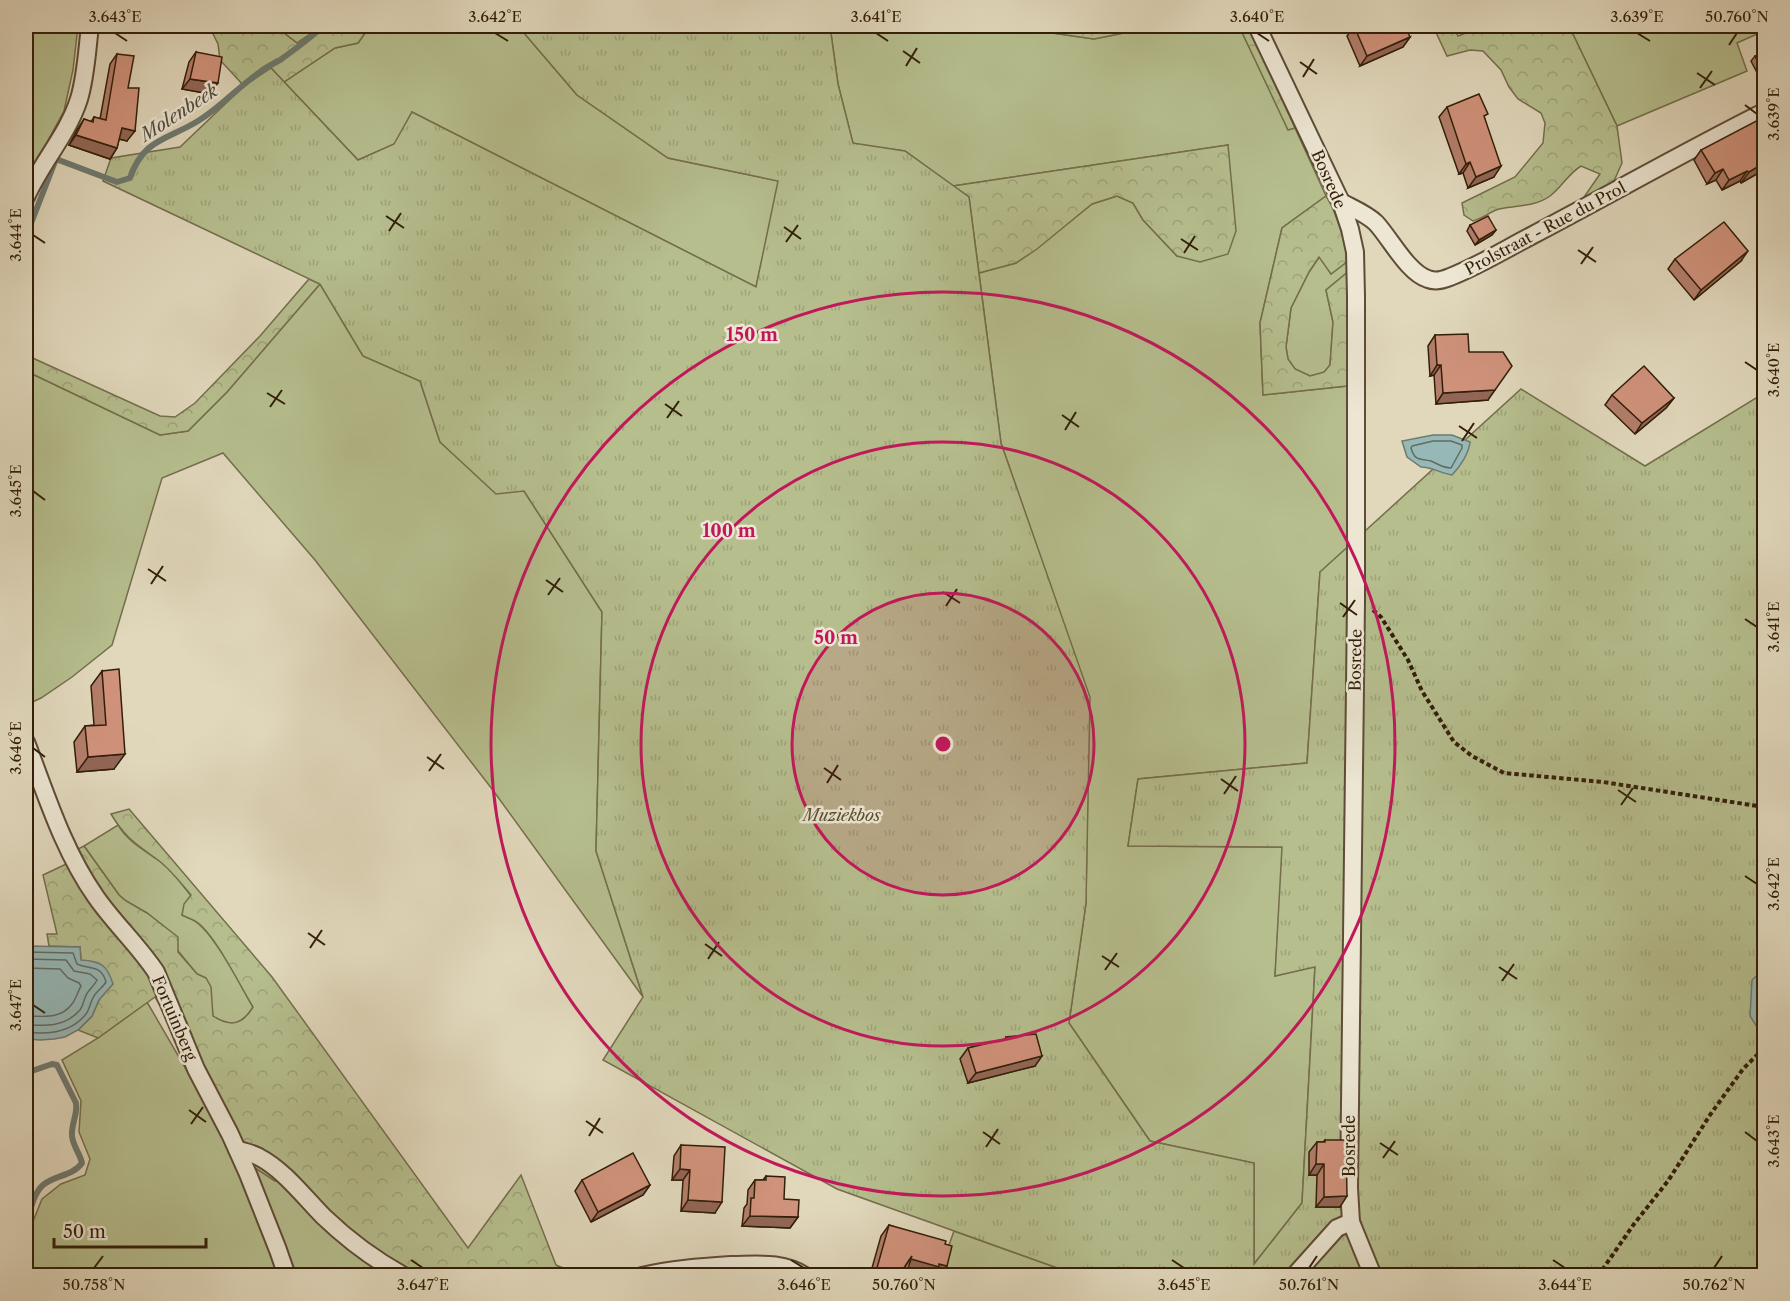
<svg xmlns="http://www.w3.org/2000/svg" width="1790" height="1301" viewBox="0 0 1790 1301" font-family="'Libre Caslon Text',serif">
  <defs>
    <pattern id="forest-crowns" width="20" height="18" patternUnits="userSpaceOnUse" patternTransform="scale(1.5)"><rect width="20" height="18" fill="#b6be8e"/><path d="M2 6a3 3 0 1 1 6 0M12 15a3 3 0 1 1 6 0" fill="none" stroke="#9da379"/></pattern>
    <pattern id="park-tufts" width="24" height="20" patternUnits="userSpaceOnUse" patternTransform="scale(1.5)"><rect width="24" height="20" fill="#b6be8e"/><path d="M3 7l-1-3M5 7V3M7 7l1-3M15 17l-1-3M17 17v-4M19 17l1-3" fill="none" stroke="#9da379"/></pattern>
  </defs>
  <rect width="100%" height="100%" fill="#e1d8bc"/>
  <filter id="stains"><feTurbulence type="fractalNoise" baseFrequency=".00333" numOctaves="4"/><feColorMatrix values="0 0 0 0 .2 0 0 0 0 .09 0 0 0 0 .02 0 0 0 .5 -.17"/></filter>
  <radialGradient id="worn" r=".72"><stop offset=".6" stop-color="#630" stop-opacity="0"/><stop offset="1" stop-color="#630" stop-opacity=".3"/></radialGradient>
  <g fill="#b6be8e" stroke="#746e4c" stroke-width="1.5">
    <path d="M26 26H78L73 70 64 111 26 181Z"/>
    <path d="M280 26H322L297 43 284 33Z"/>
    <path d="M370 26H518L577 95 668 158 779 181 756 287 412 112 395 144 358 160 284 82 335 48 358 43Z"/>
    <path d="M830 26H1003L1094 39 1139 30V26H1239L1288 129 1295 128 1326 196 1282 228 1260 323 1263 395 1347 386 1349 546 1320 572 1307 763 1138 779 1128 846 1283 847 1275 976 1315 966 1302 1203 1254 1264V1163L1150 1141 1069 1023 1086 903 1089 697 1001 443 979 273 1016 263 1092 204 1117 196 1133 203 1143 220 1177 256 1228 145 953 186 905 151 853 144 838 84Z"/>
    <path d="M1569 26H1764V31L1737 43 1747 71 1617 126Z"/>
    <path d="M1320 256 1331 274 1348 261 1349 271 1326 290 1333 322 1330 365 1324 373 1310 376 1295 369 1288 359 1286 347 1291 308 1309 272Z"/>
    <path d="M320 284 363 356 420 381 440 442 524 491 602 612 596 851 643 997 492 789 315 560 223 453 162 478 112 645 72 677 41 698 26 705V371L160 435 188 431 227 392Z"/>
    <path d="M118 825C127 841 144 850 158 860 171 869 181 883 191 896L182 915C186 917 192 919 195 921 214 933 241 986 253 1007 243 1024 231 1028 213 1016L206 978 197 974 147 913 126 901 119 895 84 846Z"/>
    <path d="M147 1002 226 1138 281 1275H26V1239L42 1199 61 1184 85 1175 90 1159 79 1132 81 1101 62 1060 98 1038Z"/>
    <path d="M243 1160 275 1181 278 1177 392 1275H292Z"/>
    <path d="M954 1231 1077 1275 938 1276Z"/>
  </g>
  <g fill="url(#forest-crowns)" stroke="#746e4c" stroke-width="1.5">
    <path d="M209 26H280L284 33 297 43 322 26H370L358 43 335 48 284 82 271 68 244 86 220 60 218 44Z"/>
    <path d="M1003 26H1139V30L1094 39Z"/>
    <path d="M1239 26H1249L1295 128 1288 130Z"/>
    <path d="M1433 26H1453L1458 36 1484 26H1569L1617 126 1622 163 1610 190 1587 203 1584 197 1600 174 1581 166C1568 174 1562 187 1550 196 1535 207 1516 205 1499 209 1491 211 1484 218 1473 221L1464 215 1462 203 1515 177 1543 143 1545 123 1541 113 1518 99 1509 87 1501 70 1483 51 1470 50 1447 56Z"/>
    <path d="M1228 145 1236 231 1228 254 1200 262 1177 256 1143 220 1133 203 1117 196 1092 204 1037 249 1016 263 979 273 969 197 953 186Z"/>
    <path d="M1326 196C1339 217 1343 237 1348 261L1331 274 1319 257 1309 272 1291 308 1286 347 1288 359 1295 369 1310 376 1324 372 1330 365 1333 322 1326 290 1349 271 1347 386 1263 395 1260 323 1282 228Z"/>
    <path d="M309 279 320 284 227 392 188 431 160 435 26 371V355L160 416 175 417 195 403 260 336Z"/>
    <path d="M129 809 272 977 468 1248 521 1175 556 1265C570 1273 588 1269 603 1275H412L363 1246 283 1170 275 1181 243 1160 230 1133 155 997 98 1038 78 1030 92 1016 99 1000 81 960 80 947 49 946 47 934H57L43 875 79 858 76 850 84 846 119 895 126 901 147 913 178 937V952L197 974 206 978 211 987 213 1016C231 1028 243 1024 253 1007 240 986 214 932 195 921 191 919 186 917 182 915L184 904 191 895C181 883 171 870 158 860 136 844 126 839 111 814Z"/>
  </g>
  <path fill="url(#park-tufts)" stroke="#746e4c" stroke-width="1.5" d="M518 26H830L838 84 853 143 905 151 969 197 1001 443 1090 697 1086 903 1069 1023 1150 1141 1254 1163V1264L1302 1203 1315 967 1275 976 1282 847 1128 846 1138 779 1307 763 1320 572 1521 389 1645 466 1764 393V977L1762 972 1761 1033 1764 1024V1275H1077L837 1189 603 1060 643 997 596 851 602 612 524 491 496 494 440 442 420 381 363 356 320 284 103 181 111 158 180 147 244 86 271 68 358 160 394 144 412 112 756 287 778 181 668 158 577 95Z"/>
  <g fill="#96b8b7" stroke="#6e7a71" stroke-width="1.5">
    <path d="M1433 435H1452L1470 442C1469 453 1460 467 1452 475 1441 473 1431 467 1421 467L1407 457 1402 441Z"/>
    <path d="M26 946 80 947 81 960C101 961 107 965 113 984L99 1000 92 1016 78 1030 65 1037 54 1039 40 1040 28 1039 26 1037Z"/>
    <path d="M1762 971 1764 977V1024L1761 1033 1750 1016 1752 980Z"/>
  </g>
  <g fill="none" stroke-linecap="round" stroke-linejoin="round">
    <g stroke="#646b60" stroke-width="1.5">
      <path d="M1433 441H1451L1462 445V448L1451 468C1443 468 1438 464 1431 461 1420 458 1415 462 1411 448L1412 446Z"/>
      <path d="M26 952 73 953 77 964C90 970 101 964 106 982 103 987 97 991 94 996 90 1002 90 1009 86 1014 71 1033 48 1035 26 1032"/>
      <path d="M26 959 66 960 74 971 90 974 97 980C95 984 91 988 88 992 84 997 84 1004 80 1010 65 1027 46 1026 26 1025"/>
      <path d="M26 968 60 969 68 978 79 983 81 986C78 991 76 999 72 1004 60 1020 43 1016 26 1016"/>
    </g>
    <g stroke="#6e7a71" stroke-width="6">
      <path d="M26 236 56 159 117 182 130 178C143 139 167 140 198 121 221 107 238 87 260 72 266 67 273 64 280 60 294 50 311 38 323 26"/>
      <path d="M26 1073 52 1064 57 1065 76 1103C78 1114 71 1124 72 1136 73 1146 80 1154 82 1163 73 1176 55 1175 43 1185 33 1194 30 1212 26 1225"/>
    </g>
    <defs>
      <g id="street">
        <path d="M1257 26 1341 202 1350 229 1355 252 1356 296V602L1349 1188 1351 1222 1373 1276"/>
        <path d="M26 197C41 163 68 134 79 99 86 76 87 50 90 26"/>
        <path d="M1341 202C1352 208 1367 214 1376 223 1390 238 1408 273 1428 279 1435 282 1443 280 1450 277 1478 266 1504 250 1531 236 1609 195 1686 151 1764 112"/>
        <path d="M26 742C46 794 63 850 96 897 114 923 138 945 156 972L196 1069 230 1134 248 1174 278 1250 287 1276"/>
        <path d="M237 1149C244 1152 252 1153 259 1157 284 1170 305 1198 324 1217 348 1240 375 1260 404 1276"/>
        <path d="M642 1276C671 1269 701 1267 731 1265 756 1265 782 1261 805 1276"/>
        <path d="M1294 1276 1337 1228 1351 1222"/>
      </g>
    </defs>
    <use href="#street" stroke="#5e4c36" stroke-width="20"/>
    <g stroke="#321e09" stroke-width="4" stroke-dasharray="4.5 3" stroke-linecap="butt">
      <path d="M1373 610 1381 617 1408 660 1422 691 1454 742 1472 756 1504 773 1603 782 1764 807"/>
      <path d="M1598 1276 1634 1224 1668 1181 1710 1115 1743 1069 1764 1048"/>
    </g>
    <use href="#street" stroke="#ece6d3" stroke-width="16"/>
  </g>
  <g fill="#b37e6a" stroke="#321e09" stroke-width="1.5">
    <path d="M1354 26 1410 37 1403 47 1360 66 1347 36Z"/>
    <path d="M196 52 210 94 182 89 189 62Z"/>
    <path d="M1764 52V79L1761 80 1751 61 1755 56Z"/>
    <path d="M117 54 128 88 127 141 119 139 117 148 110 159 69 145 77 130 84 119 91 122 94 117 100 119 110 64Z"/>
    <path d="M1447 107 1485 119 1494 177 1468 188 1463 173 1459 174 1439 117Z"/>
    <path d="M1701 150 1762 171 1741 183 1740 181 1722 190 1716 180 1707 184 1694 160Z"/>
    <path d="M1470 225 1496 230 1492 235 1475 245 1467 231Z"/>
    <path d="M1675 259 1741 261 1694 300 1668 269Z"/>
    <path d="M1435 335 1469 352 1488 400 1436 404 1434 375 1430 376 1428 346Z"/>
    <path d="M1612 395 1674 398 1666 408 1635 434 1605 405Z"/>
    <path d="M102 671 114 769 77 772 74 742 85 726 94 725 91 686Z"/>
    <path d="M1006 1037 1035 1066 968 1083 960 1059 968 1048 1005 1039Z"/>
    <path d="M1325 1140 1340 1207H1316L1317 1175H1309V1152L1317 1142H1323Z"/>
    <path d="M681 1145 715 1213 681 1211 683 1180H672L674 1156Z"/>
    <path d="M766 1176 798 1217 790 1228 742 1226 744 1208 747 1204 748 1190 755 1180H763Z"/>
    <path d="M582 1180 650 1185 643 1195 591 1222 575 1191Z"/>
    <path d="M889 1225 945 1244 933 1275 907 1271 906 1275H870L881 1236Z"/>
  </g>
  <g fill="#926656" stroke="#321e09" stroke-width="1.5">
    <path d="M1410 37 1403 47 1360 66 1367 56Z"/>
    <path d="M190 79 218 83 210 94 182 89Z"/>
    <path d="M122 128 135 131 127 141 115 138Z"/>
    <path d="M76 135 117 148 110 159 69 145Z"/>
    <path d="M1470 162 1463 173 1459 174 1466 164Z"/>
    <path d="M1764 163V168L1762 171 1741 183 1749 172Z"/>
    <path d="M1501 166 1494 177 1468 188 1476 177Z"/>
    <path d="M1723 169 1716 180 1707 184 1715 173Z"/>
    <path d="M1747 171 1740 181 1722 190 1729 180Z"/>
    <path d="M1496 230 1492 235 1475 245 1479 240Z"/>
    <path d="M1748 251 1741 261 1694 300 1701 290Z"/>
    <path d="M1437 365H1441L1434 375 1430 376Z"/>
    <path d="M1495 390 1488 400 1436 404 1443 393Z"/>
    <path d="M1674 398 1666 408 1635 434 1642 423Z"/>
    <path d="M125 754 114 769 77 772 88 757Z"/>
    <path d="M1042 1056 1035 1066 968 1083 976 1073Z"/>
    <path d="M1316 1164H1324L1317 1175H1309Z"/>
    <path d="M680 1169 690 1170 683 1180H672Z"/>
    <path d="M650 1185 643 1195 591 1222 598 1212Z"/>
    <path d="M1347 1196 1340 1207H1316L1324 1197Z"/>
    <path d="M688 1200 722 1202 715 1213 681 1211Z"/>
    <path d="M750 1216 798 1217 790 1228 742 1226Z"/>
    <path d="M911 1259 939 1264 947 1266 941 1275H924L903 1270Z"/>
  </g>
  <g fill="#d0927b" stroke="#321e09" stroke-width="1.5">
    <path d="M1354 26H1405L1410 37 1367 56Z"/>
    <path d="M196 52 222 57 218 83 190 79Z"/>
    <path d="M1764 52V74L1755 56Z"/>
    <path d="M117 54 134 56 128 88H139L135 131 122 128 117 148 76 135 84 119 93 122 94 117 106 120Z"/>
    <path d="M1479 94 1488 114 1484 116 1501 166 1476 177 1470 162 1466 164 1447 107Z"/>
    <path d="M1764 117V145L1762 147 1764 151V163L1749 172 1747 171 1729 180 1723 169 1715 173 1701 150Z"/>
    <path d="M1488 216 1496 230 1479 240 1470 225Z"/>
    <path d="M1724 222 1748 251 1701 290 1675 259Z"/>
    <path d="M1468 334 1469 352H1503L1512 366 1495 390 1443 393 1441 365H1437L1435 335Z"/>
    <path d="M1644 366 1674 398 1642 423 1612 395Z"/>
    <path d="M119 669 125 754 88 757 85 726 106 725 102 671Z"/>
    <path d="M1036 1034 1042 1056 976 1073 968 1048 1006 1039V1037Z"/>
    <path d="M1325 1140H1346L1347 1196 1324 1197V1164H1316L1317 1142H1325Z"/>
    <path d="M681 1145 725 1147 722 1202 688 1200 690 1170 680 1169Z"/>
    <path d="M633 1153 650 1185 598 1212 582 1180Z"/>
    <path d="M766 1176 785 1177 784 1199 799 1200 798 1217 750 1216 751 1198H754L755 1180H766Z"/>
    <path d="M889 1225 946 1241 945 1244 952 1246 947 1266 939 1264V1267L911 1259 906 1275H875Z"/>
  </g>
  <path fill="none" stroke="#321e09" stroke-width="2" d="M115 33 127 41M495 33 508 41M876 33 888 41M1257 33 1269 41M1637 33 1650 41M1729 45 1737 33M903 51 920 63M1300 62 1317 74M906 66 917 48M1697 73 1715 85M1303 77 1314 59M1700 88 1712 71M1745 105 1757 114M386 216 404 228M784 227 801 239M389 231 401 213M33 235 45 243M1181 239 1198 250M786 242 798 225M1578 250 1596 262M1184 253 1195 236M1581 264 1593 247M1745 362 1757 370M267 393 285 404M665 404 682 416M270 407 282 390M1062 415 1079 427M667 418 679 401M1459 426 1477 438M1065 430 1076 412M1462 441 1474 423M33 491 45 500M148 569 166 581M546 580 563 592M151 584 163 566M943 592 960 603M548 595 560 578M1340 603 1357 615M946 606 957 589M1343 617 1355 600M1745 619 1757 627M33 748 45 757M427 757 444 769M824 768 841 780M429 771 441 754M1221 779 1238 791M827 783 838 765M1618 790 1636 802M1224 794 1236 776M1621 805 1633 788M1745 876 1757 884M308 933 325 945M705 944 722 956M310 948 322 930M1102 956 1119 967M708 959 719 942M1499 967 1517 979M1105 970 1117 953M1502 981 1514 964M33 1005 45 1013M189 1110 206 1122M586 1121 603 1133M191 1124 203 1107M983 1132 1000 1144M1745 1132 1757 1141M589 1136 600 1118M1380 1143 1398 1155M986 1147 998 1129M1383 1158 1395 1141M411 1260 423 1268M791 1260 804 1268M1172 1260 1184 1268M1553 1260 1565 1268M94 1268 103 1256M904 1268 912 1256M1309 1268 1317 1256M1714 1268 1722 1256"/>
  <circle cx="943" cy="744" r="151" fill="#c2185b" fill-opacity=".12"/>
  <g fill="none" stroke="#c2185b" stroke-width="3">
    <circle cx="943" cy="744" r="151"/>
    <circle cx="943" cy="744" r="302"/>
    <circle cx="943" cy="744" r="452"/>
  </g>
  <g text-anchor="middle" stroke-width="5" stroke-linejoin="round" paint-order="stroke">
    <g font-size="16" fill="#321e09" stroke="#ece6d3">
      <text transform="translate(1329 179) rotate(66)" y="6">Bosrede</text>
      <text transform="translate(1545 228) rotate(-28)" y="6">Prolstraat - Rue du Prol</text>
      <text transform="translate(1355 660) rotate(-89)" y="6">Bosrede</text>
      <text transform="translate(175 1018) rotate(67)" y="6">Fortuinberg</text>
      <text transform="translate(1349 1146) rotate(-90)" y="6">Bosrede</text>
    </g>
    <g font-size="16" font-style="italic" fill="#5a4e31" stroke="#ece6d3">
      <text x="842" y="821">Muziekbos</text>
    </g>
    <g font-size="18" font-style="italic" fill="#504c3d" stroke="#ece6d3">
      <text transform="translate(179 113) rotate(-33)" y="6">Molenbeek</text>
    </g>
  </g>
  <circle cx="943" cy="744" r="9" fill="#c2185b" stroke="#ece6d3" stroke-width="3"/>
  <g font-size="18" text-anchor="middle" font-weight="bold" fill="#c2185b" stroke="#ece6d3" stroke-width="5" stroke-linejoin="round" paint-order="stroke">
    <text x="752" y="341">150 m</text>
    <text x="729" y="537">100 m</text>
    <text x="836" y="644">50 m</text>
  </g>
  <rect width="1790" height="1301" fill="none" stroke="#e1d8bc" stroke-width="66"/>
  <path d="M54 1238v9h152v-9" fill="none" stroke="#321e09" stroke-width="3"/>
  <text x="63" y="1238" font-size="18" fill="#321e09" stroke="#ece6d3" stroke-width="4.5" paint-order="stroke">50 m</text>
  <rect x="33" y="33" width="1724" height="1235" fill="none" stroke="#321e09" stroke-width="2"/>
  <g font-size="15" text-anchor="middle" fill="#321e09">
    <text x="115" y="22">3.643°E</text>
    <text x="495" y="22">3.642°E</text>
    <text x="876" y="22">3.641°E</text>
    <text x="1257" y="22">3.640°E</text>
    <text x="1637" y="22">3.639°E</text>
    <text x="1737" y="22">50.760°N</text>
    <text transform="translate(1774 114) rotate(-90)" y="5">3.639°E</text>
    <text transform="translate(16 235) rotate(-90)" y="5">3.644°E</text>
    <text transform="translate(1774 370) rotate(-90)" y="5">3.640°E</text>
    <text transform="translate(16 491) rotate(-90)" y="5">3.645°E</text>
    <text transform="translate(1774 627) rotate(-90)" y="5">3.641°E</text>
    <text transform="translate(16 748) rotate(-90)" y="5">3.646°E</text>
    <text transform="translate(1774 884) rotate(-90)" y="5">3.642°E</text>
    <text transform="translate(16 1005) rotate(-90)" y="5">3.647°E</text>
    <text transform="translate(1774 1141) rotate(-90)" y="5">3.643°E</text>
    <text x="94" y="1290">50.758°N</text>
    <text x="423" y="1290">3.647°E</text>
    <text x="804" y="1290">3.646°E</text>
    <text x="904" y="1290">50.760°N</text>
    <text x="1184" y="1290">3.645°E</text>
    <text x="1309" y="1290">50.761°N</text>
    <text x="1565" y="1290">3.644°E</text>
    <text x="1714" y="1290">50.762°N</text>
  </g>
  <rect width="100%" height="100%" filter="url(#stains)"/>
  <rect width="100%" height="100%" fill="url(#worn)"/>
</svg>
